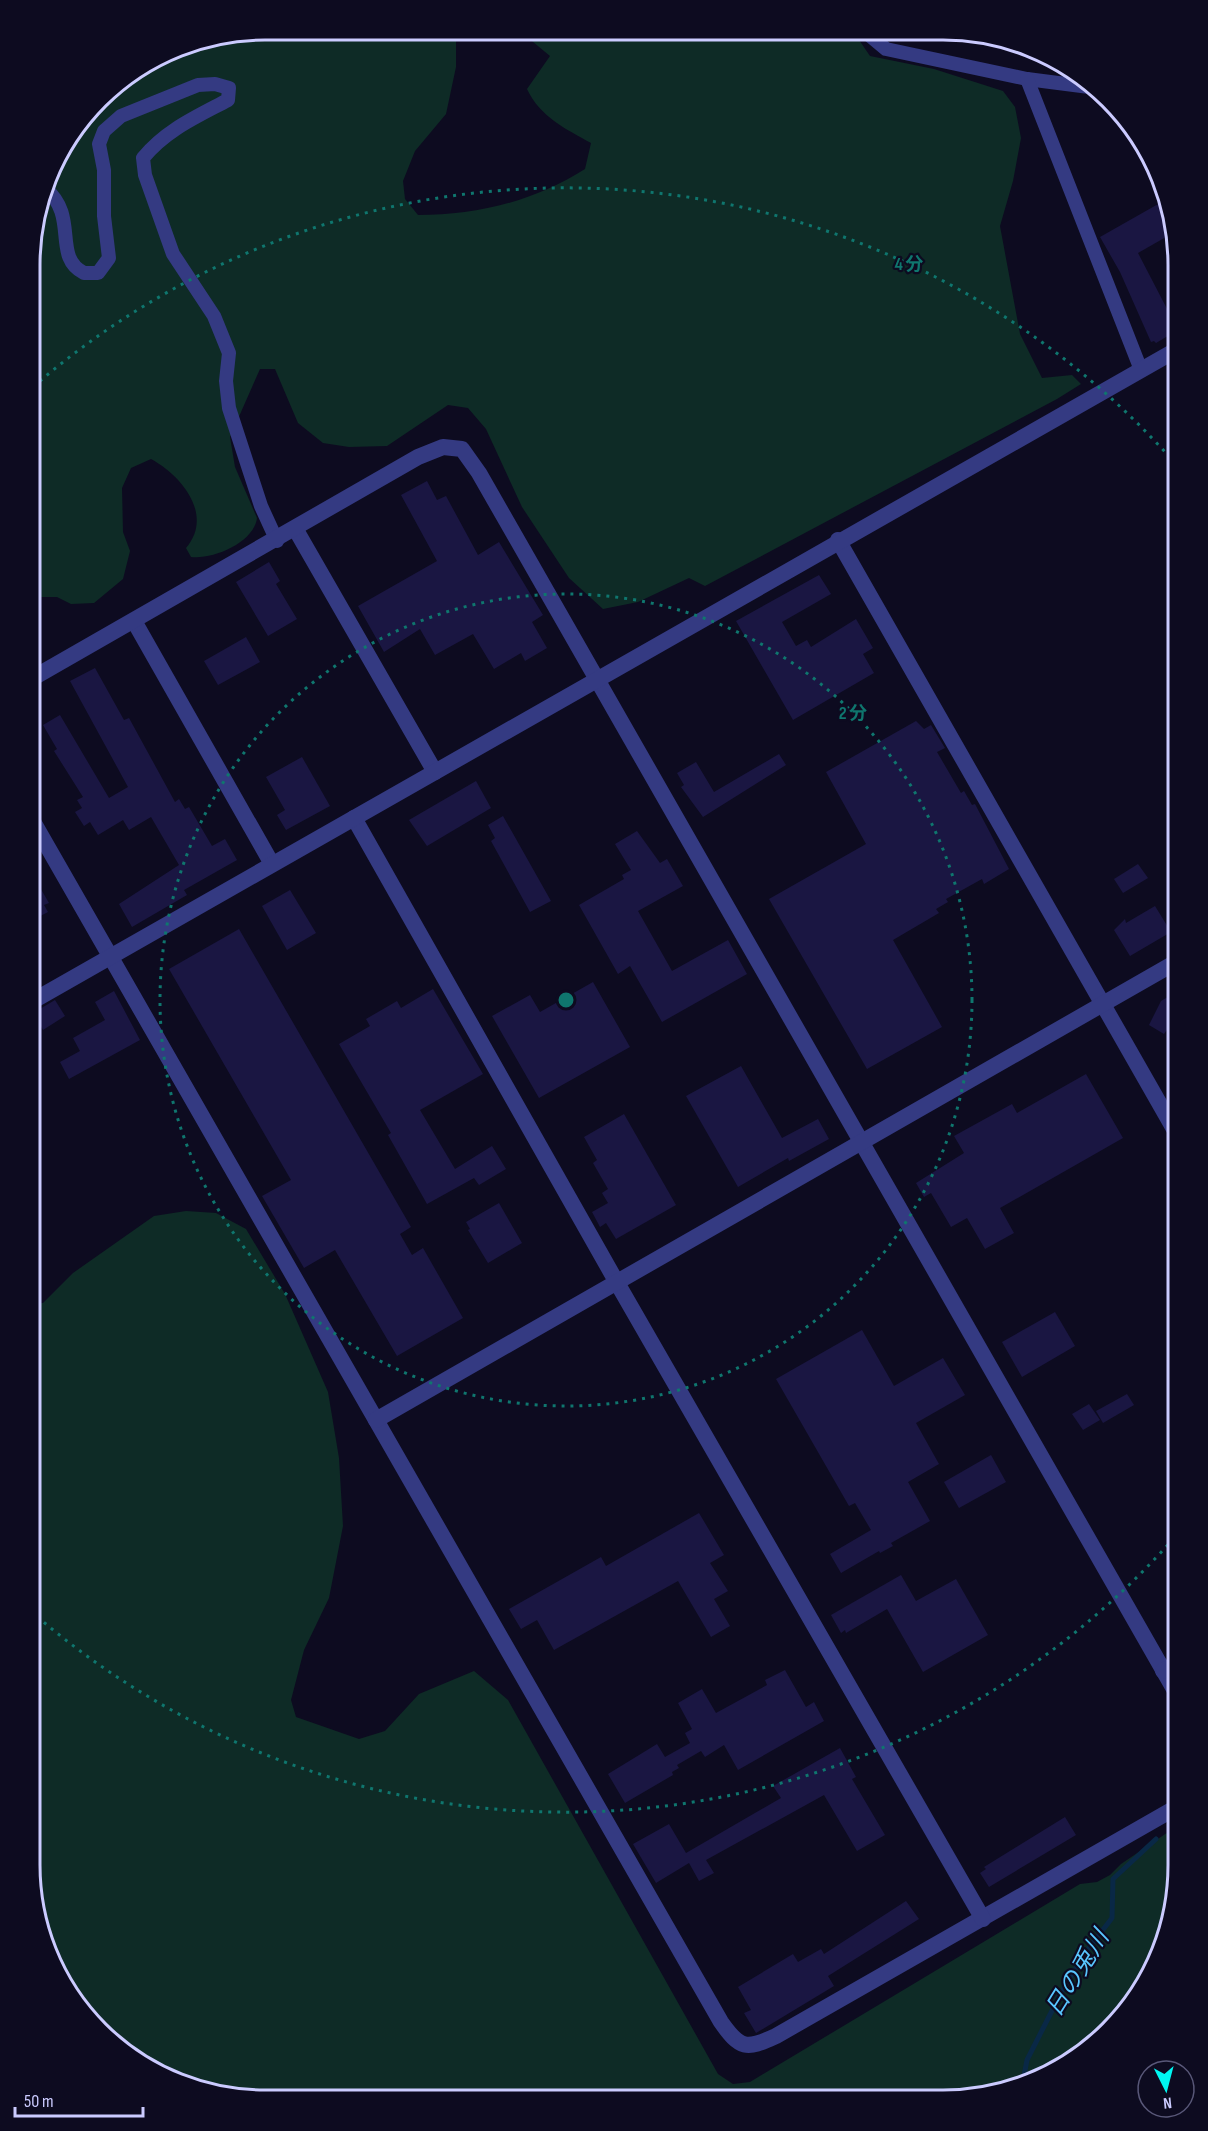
<svg xmlns="http://www.w3.org/2000/svg" width="1208" height="2131" viewBox="0 0 1208 2131" font-family="'Sofia Sans Condensed','Noto Sans JP',sans-serif">
  <rect width="100%" height="100%" fill="#0d0b20"/>
  <g fill="#0e2b26">
    <path d="M266 30 456 31V67L446 114 415 151 403 181 405 199 418 215C477 215 535 201 585 169L591 143C566 129 540 117 527 89L550 56 521 32 855 34 870 56 934 69 1003 91 1015 107 1021 138 1013 181 1000 226 1020 334 1042 378 1072 375 1081 384 1057 399 705 586 689 578 638 602 603 609 569 578 522 507 486 429 468 408 448 405 387 446 349 447 323 443 298 423 275 369H260L230 437 235 467 257 518C254 543 212 560 191 557L186 548C214 515 182 476 151 459L131 468 122 488 123 532 130 551 123 579 94 603 71 604 57 597H32V235L54 161 110 89 176 48Z"/>
    <path d="M186 1211 216 1213 246 1229 285 1294 328 1392 339 1458 343 1526 329 1598 304 1650 291 1700 296 1717 359 1739 385 1731 419 1694 474 1671 508 1700 718 2074 733 2084 750 2082 1080 1884 1097 1882 1110 1875 1121 1864 1177 1826V1881L1160 1955 1129 2009 1085 2052 1018 2088 942 2101 235 2099 175 2083 122 2052 70 1996 43 1941 30 1865 31 1304 43 1303 73 1273 154 1216Z"/>
  </g>
  <g fill="none" stroke-linecap="round" stroke-linejoin="round">
    <path stroke="#092846" stroke-width="5" d="M1022 2086 1027 2060 1062 1991 1085 1953 1112 1918 1113 1879 1156 1839"/>
  </g>
  <g fill="#1a1642">
    <path d="M1167 199 1173 233 1138 253 1178 330 1156 343 1154 341 1151 342 1120 272 1100 237Z"/>
    <path d="M427 481 437 500 446 496 478 555 499 542 543 615 532 622 547 648 525 661 521 653 494 669 473 634 435 655 420 629 384 652 358 606 437 561 401 495Z"/>
    <path d="M269 562 280 581 276 584 297 619 268 636 236 582Z"/>
    <path d="M819 575 831 594 782 622 796 646 807 640 811 647 856 619 873 648 863 654 874 673 793 720 736 621Z"/>
    <path d="M246 637 260 662 218 685 204 661Z"/>
    <path d="M95 668 124 720 129 718 175 802 179 799 185 809 189 807 212 846 225 839 237 860 184 890 187 895 132 927 119 904 179 865 151 817 129 830 123 820 98 835 90 822 84 826 75 812 82 808 77 800 83 797 54 751 57 749 43 725 60 715 109 798 128 787 70 681Z"/>
    <path d="M916 721 924 729 931 725 945 748 937 752 961 793 964 791 972 805 975 804 1009 869 984 884 982 879 946 899 948 902 936 909 939 913 893 940 942 1027 867 1069 769 899 866 844 826 772Z"/>
    <path d="M779 754 786 765 703 817 681 787 684 785 677 773 696 762 714 792Z"/>
    <path d="M302 757 330 806 286 830 277 815 285 810 266 777Z"/>
    <path d="M476 781 491 808 427 846 409 820Z"/>
    <path d="M503 816 551 901 530 912 491 841 495 838 488 825Z"/>
    <path d="M637 831 660 863 667 859 683 886 638 911 672 971 728 940 747 974 662 1022 630 966 618 974 579 905 624 879 622 875 631 870 615 844Z"/>
    <path d="M1138 864 1148 878 1123 893 1114 879Z"/>
    <path d="M31 872 49 903 44 905 48 912 31 921Z"/>
    <path d="M290 890 316 933 287 950 262 906Z"/>
    <path d="M1155 906 1171 932 1130 956 1114 930 1125 919 1126 923Z"/>
    <path d="M239 929 411 1227 400 1234 412 1255 423 1248 463 1318 397 1356 335 1250 304 1268 262 1196 291 1180 169 969Z"/>
    <path d="M593 982 630 1047 539 1098 492 1016 530 995 540 1012Z"/>
    <path d="M433 989 483 1074 420 1110 455 1169 492 1146 506 1169 479 1185 474 1178 427 1204 388 1135 391 1133 339 1044 370 1026 366 1019 397 1001 401 1008Z"/>
    <path d="M114 991 140 1040 69 1079 60 1062 80 1051 73 1038 105 1020 95 1002Z"/>
    <path d="M1178 991V1014L1164 1034 1149 1025 1161 1001Z"/>
    <path d="M55 1000 65 1016 43 1030 33 1013Z"/>
    <path d="M741 1066 782 1138 818 1119 829 1139 789 1161 788 1158 738 1187 686 1096Z"/>
    <path d="M1086 1074 1123 1138 1000 1208 1014 1233 985 1249 967 1218 951 1227 931 1193 924 1197 916 1183 964 1153 954 1136 1012 1104 1017 1113Z"/>
    <path d="M624 1114 676 1205 616 1239 606 1223 600 1227 592 1212 608 1203 602 1193 608 1189 593 1163 597 1160 584 1137Z"/>
    <path d="M499 1203 522 1243 488 1263 468 1230 470 1229 466 1222Z"/>
    <path d="M1055 1312 1075 1346 1022 1377 1002 1342Z"/>
    <path d="M862 1330 894 1386 943 1358 965 1395 916 1423 939 1464 908 1482 930 1521 891 1543 893 1546 880 1553 879 1551 841 1573 830 1554 871 1530 855 1503 849 1506 776 1379Z"/>
    <path d="M1127 1394 1134 1405 1103 1423 1096 1411Z"/>
    <path d="M1089 1404 1100 1420 1083 1430 1072 1414Z"/>
    <path d="M991 1455 1006 1482 959 1508 944 1482Z"/>
    <path d="M699 1513 724 1555 710 1563 728 1591 714 1599 730 1626 711 1637 678 1581 554 1650 537 1620 521 1629 509 1609 601 1557 606 1566Z"/>
    <path d="M901 1575 916 1601 956 1579 988 1635 923 1672 887 1609 846 1633 845 1630 841 1633 831 1615Z"/>
    <path d="M785 1670 806 1707 814 1702 824 1721 738 1770 724 1745 705 1757 701 1751 677 1765 679 1768 672 1772 673 1775 625 1803 608 1774 657 1744 665 1757 690 1743 685 1733 692 1729 678 1703 702 1689 716 1713 767 1685 765 1680Z"/>
    <path d="M840 1748 856 1777 852 1779 885 1835 857 1851 824 1795 706 1860 714 1873 699 1881 689 1863 656 1883 633 1844 669 1824 686 1853 781 1798 773 1786Z"/>
    <path d="M1065 1817 1076 1835 989 1887 980 1873 986 1869 984 1867Z"/>
    <path d="M906 1901 919 1919 828 1976 834 1986 756 2033 744 2013 751 2010 738 1987 793 1954 798 1962 821 1949 824 1954Z"/>
  </g>
  <g fill="none" stroke-linecap="round" stroke-linejoin="round">
    <g stroke="#343a82" stroke-width="14">
      <path d="M868 34 886 49 1027 79 1097 88"/>
      <path d="M1027 79 1141 370"/>
      <path d="M46 189C79 217 52 257 84 273H98L109 258 104 216V170L99 144 104 131 121 116 198 85 215 84 229 88 228 100C196 117 166 130 143 158L145 175 173 254 214 316 229 353 226 381 229 408 261 506 277 541"/>
    </g>
    <g stroke="#343a82" stroke-width="16">
      <path d="M296 530 435 772"/>
      <path d="M838 540 1178 1136"/>
      <path d="M134 621 272 864"/>
      <path d="M31 679 418 457 443 447 462 449 479 473 1178 1696"/>
      <path d="M31 818 721 2022C740 2049 746 2050 776 2036L1177 1807"/>
      <path d="M354 818 616 1281 983 1919"/>
      <path d="M31 1002 1178 349"/>
      <path d="M376 1420 1178 961"/>
      <path d="M1163 1671 1178 1662"/>
    </g>
  </g>
  <g fill="none" stroke="#0f766e" stroke-width="3" stroke-dasharray="3 6">
    <circle cx="566" cy="1000" r="406"/>
    <path d="M1174 1538A812 812 0 0 1 33 1613M33 387A812 812 0 0 1 1174 462"/>
  </g>
  <g text-anchor="middle" stroke-width="4.5" stroke-linejoin="round" paint-order="stroke">
    <g font-size="24" font-style="italic" fill="#59c6ff" stroke="#0d0b20">
      <text transform="translate(1077 1973) rotate(-58)" y="8">日の兎川</text>
    </g>
  </g>
  <path d="M0 0H1208V2131H0ZM265 40H943A225 225 0 0 1 1168 265V1865A225 225 0 0 1 943 2090H265A225 225 0 0 1 40 1865V265A225 225 0 0 1 265 40Z" fill="#0d0b20" fill-rule="evenodd"/>
  <path fill="none" stroke="#cbcbff" stroke-width="3" d="M265 40H943A225 225 0 0 1 1168 265V1865A225 225 0 0 1 943 2090H265A225 225 0 0 1 40 1865V265A225 225 0 0 1 265 40Z"/>
  <circle cx="566" cy="1000" r="9" fill="#0f766e" stroke="#0d0b20" stroke-width="3"/>
  <g font-size="18" text-anchor="middle" font-weight="bold" fill="#0f766e" stroke="#0d0b20" stroke-width="4.5" stroke-linejoin="round" paint-order="stroke">
    <text x="909" y="270">4 分</text>
    <text x="853" y="719">2 分</text>
  </g>
  <g transform="translate(1166 2089) rotate(174)"><circle r="28" fill="#0d0b20" stroke="#595879" stroke-width="1.5"/>
  <path d="M0-4.5L10 22L0 15L-10 22Z" fill="#00f6f1"/>
  <text y="-9" font-size="16" font-weight="bold" text-anchor="middle" fill="#cbcbff">N</text>
  </g>
  <path d="M15 2107v9h128v-9" fill="none" stroke="#cbcbff" stroke-width="3"/>
  <text x="24" y="2107" font-size="18" fill="#cbcbff" stroke="#0d0b20" stroke-width="4.5" paint-order="stroke">50 m</text>
</svg>
